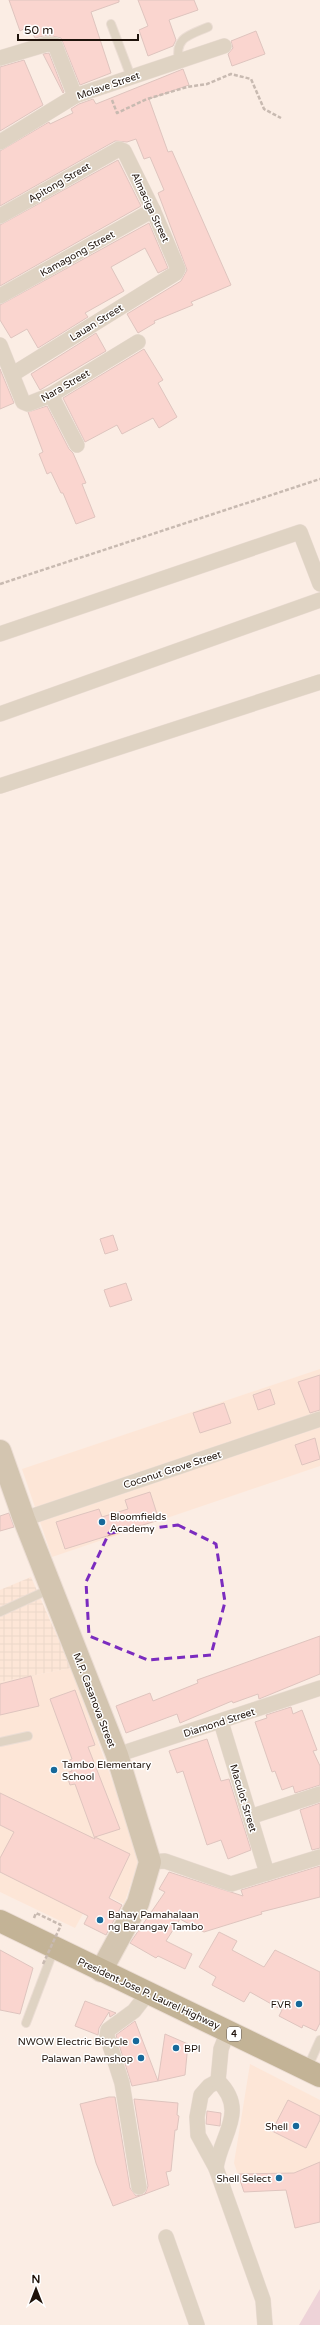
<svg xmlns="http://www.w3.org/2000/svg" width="320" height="2325" viewBox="0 0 320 2325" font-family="'Varela Round',sans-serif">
  <defs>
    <pattern id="industrial-grid" width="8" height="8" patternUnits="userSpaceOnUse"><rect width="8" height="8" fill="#ffdec8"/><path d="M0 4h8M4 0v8" fill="none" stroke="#dabeaa"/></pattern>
  </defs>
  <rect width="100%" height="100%" fill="#fbede4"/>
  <g fill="#ffdec8">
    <path d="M320 1369V1466L52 1557 22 1469Z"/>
    <path d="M71 1668 140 1857 124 1904 96 1890 75 1928 0 1892V1682Z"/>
    <path d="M250 2064 320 2100V2189L244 2192 234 2163Z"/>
  </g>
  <path fill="url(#industrial-grid)" d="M31 1577 71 1668 0 1682V1590Z"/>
  <path fill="#ddb3c9" d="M320 2289V2325H299Z"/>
  <g fill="#f9b8b6" stroke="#bb9391">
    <path d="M9 0H119V2L91 12 111 73 80 85 61 38 48 35 35 38 29 26 20 31Z"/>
    <path d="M138 0H194L198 10 169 20 176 40 173 46 148 56 139 30 148 26Z"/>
    <path d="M256 31 265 54 232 66 228 54 233 48 231 41Z"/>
    <path d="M49 53 64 92 63 93 43 54Z"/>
    <path d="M24 60 43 105 0 131V67Z"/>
    <path d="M183 69 189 85 149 99 168 152 172 151 231 285 191 302 193 305 154 321 155 323 138 333 127 314 181 281 187 270 158 193 164 190 150 157 144 159 136 139 127 142 115 141 0 206V151L49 122 50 124 73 113 71 109 79 104 93 99 96 104Z"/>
    <path d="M118 160 141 206 0 286V225Z"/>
    <path d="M149 223 168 268 158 273 145 248 111 267 124 291 85 313 88 317 38 348 27 329 11 338 0 320V305Z"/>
    <path d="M96 333 106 351 40 390 31 374Z"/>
    <path d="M144 349 163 380 158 383 177 417 159 428 153 418 122 434 117 425 85 442 63 398Z"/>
    <path d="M0 369 14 403 0 409Z"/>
    <path d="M47 406 69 449 73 453 86 483 82 484 95 517 76 524 63 493H61L51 472 47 474 39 454 43 452 28 412Z"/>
    <path d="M113 1235 118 1250 105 1254 100 1239Z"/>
    <path d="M126 1283 132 1300 110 1307 104 1290Z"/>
    <path d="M320 1375V1410L310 1413 298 1382Z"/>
    <path d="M270 1389 275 1404 258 1410 253 1395Z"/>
    <path d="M224 1403 231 1423 200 1433 193 1413Z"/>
    <path d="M315 1438 320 1459 302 1465 295 1445Z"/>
    <path d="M150 1492 159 1520 65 1549 56 1522 99 1509 102 1517 128 1509 125 1500Z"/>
    <path d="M9 1513 14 1527 0 1531V1516Z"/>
    <path d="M320 1636V1674L259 1699 258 1694 233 1703 232 1701 180 1723 177 1714 126 1733 116 1706 150 1693 153 1701 198 1683 197 1680Z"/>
    <path d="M31 1676 39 1706 0 1715V1684Z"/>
    <path d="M75 1690 95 1745 88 1747 120 1829 95 1837 130 1854 109 1898 122 1905 106 1935 84 1924 88 1916 0 1872V1858L14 1832 0 1825V1793L95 1839 75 1784 70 1785 66 1773 72 1771 68 1761 72 1759 50 1699Z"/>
    <path d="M291 1707 293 1714 302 1710 317 1750 313 1751 320 1766V1785L295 1793 293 1786 282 1790 275 1771 272 1772 255 1722 267 1718 266 1715Z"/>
    <path d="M207 1739 221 1781 229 1779 251 1850 228 1859 221 1840 207 1845 183 1771 177 1773 169 1751Z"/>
    <path d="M320 1803V1848L312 1850 300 1810Z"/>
    <path d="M320 1866V1897L261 1912 262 1914 204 1932 180 1919 166 1941 192 1954 185 1969 158 1956 156 1958 130 1943 165 1892 159 1889 169 1872 243 1896 241 1890Z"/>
    <path d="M219 1932 237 1941 232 1950 264 1967 275 1950 320 1972V2023L316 2031 303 2025 302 2028 279 2016 282 2010 250 1992 244 2002 212 1985 216 1977 199 1967Z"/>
    <path d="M0 1950 33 1968 20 2014 0 2010Z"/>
    <path d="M85 2001 116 2013 110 2017 109 2012 99 2028 98 2035 75 2026Z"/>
    <path d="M135 2021 158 2081 132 2086 116 2035Z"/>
    <path d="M165 2034 188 2044 185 2075 158 2081Z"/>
    <path d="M109 2097H115L130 2188 136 2196 145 2194 148 2186 134 2099 178 2103 177 2115 179 2116 177 2130H175L171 2171 166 2172 169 2185 113 2206 96 2163 80 2104Z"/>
    <path d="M288 2100 320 2116V2120L306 2148 272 2131Z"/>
    <path d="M207 2111 221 2113 220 2126 206 2124Z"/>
    <path d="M320 2162V2222L295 2228 286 2190 244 2192 238 2174 294 2173Z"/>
  </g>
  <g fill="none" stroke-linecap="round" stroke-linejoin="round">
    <defs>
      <g id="lane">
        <path d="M111 24 131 77"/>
        <path d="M179 61C174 37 190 35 208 27"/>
        <path d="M0 1612 50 1589"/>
        <path d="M0 1742 28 1736"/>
        <path d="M26 2023 54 1949"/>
        <path d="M307 2069 320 2040"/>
      </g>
      <g id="street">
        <path d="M0 58 47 44 55 45 75 96"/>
        <path d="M0 142 75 96 224 46"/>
        <path d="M0 216 119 149 124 151 153 210 178 269 176 273 13 374"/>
        <path d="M0 296 153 210"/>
        <path d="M0 345 23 402 28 404 51 395 138 342"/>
        <path d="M51 395 77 445"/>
        <path d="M0 634 300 532 320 584"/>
        <path d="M0 714 320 600"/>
        <path d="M0 786 320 682"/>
        <path d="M24 1519 320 1419"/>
        <path d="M221 1722 267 1873"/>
        <path d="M117 1755 320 1688"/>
        <path d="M250 1817 320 1794"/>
        <path d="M150 1862 165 1861 231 1884 320 1857"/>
        <path d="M218 2081 209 2086 201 2095 197 2117 198 2135 216 2168 263 2300 265 2325"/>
        <path d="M216 2168C220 2136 249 2111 218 2081L221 2049 228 2031"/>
        <path d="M139 2187 122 2083 107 2036 108 2030 134 2011 148 1993"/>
        <path d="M166 2237 197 2325"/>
      </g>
      <path id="secondary" d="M0 1451 24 1519 117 1755 150 1862 138 1903 101 1971"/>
      <path id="highway" d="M0 1921 320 2076"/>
    </defs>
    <use href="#lane" stroke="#d8cac1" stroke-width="10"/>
    <use href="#street" stroke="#d8cac1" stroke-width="16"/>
    <use href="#secondary" stroke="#d8cac1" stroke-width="24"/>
    <use href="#highway" stroke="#d8cac1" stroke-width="24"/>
    <g stroke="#897c73" stroke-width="2.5" stroke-dasharray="4 2" stroke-linecap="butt">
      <path d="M112 100 117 113 147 99 187 87 207 84 231 74 251 79 264 109 281 118"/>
      <path d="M0 584 320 479"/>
      <path d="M34 1918 36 1913 61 1925"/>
    </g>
    <use href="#lane" stroke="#bcb39c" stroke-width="8"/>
    <use href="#street" stroke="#bcb39c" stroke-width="15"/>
    <use href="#secondary" stroke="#a29572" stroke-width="22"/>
    <use href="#highway" stroke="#7f6d38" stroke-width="22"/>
    <path stroke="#897c73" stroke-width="2.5" stroke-dasharray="4 2" stroke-linecap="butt" d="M43 1964 61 1925"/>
  </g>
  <path d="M0 0H320V2325H0ZM178 1525 216 1544 225 1602 211 1655 148 1660 89 1636 86 1582 109 1533Z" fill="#fbede4" fill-opacity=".55" fill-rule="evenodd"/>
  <path fill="none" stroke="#7b2cbf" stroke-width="3" stroke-dasharray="8 5" stroke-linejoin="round" d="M178 1525 216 1544 225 1602 211 1655 148 1660 89 1636 86 1582 109 1533Z"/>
  <g fill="#17699a" stroke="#fff" stroke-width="1.5">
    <circle cx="102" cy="1522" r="4"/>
    <circle cx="54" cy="1770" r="4"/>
    <circle cx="100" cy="1920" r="4"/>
    <circle cx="299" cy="2004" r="4"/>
    <circle cx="136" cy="2041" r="4"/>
    <circle cx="176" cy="2048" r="4"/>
    <circle cx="141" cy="2058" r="4"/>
    <circle cx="296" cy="2126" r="4"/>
    <circle cx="279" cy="2178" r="4"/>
  </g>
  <g text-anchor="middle" stroke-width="3" stroke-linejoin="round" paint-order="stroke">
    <rect fill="#fff" stroke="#625a54" stroke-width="1" x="227" y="2027" width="14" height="14" rx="3"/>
    <g font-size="9" font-weight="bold" fill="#1f130b">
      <text x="234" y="2037">4</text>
    </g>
    <g font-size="10" fill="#1f130b" stroke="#fff">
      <text transform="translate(108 85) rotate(-19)" y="4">Molave Street</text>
      <text transform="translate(59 182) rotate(-30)" y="4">Apitong Street</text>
      <text transform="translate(151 207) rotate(65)" y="4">Almaciga Street</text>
      <text transform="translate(77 253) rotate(-29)" y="4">Kamagong Street</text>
      <text transform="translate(96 322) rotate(-32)" y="4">Lauan Street</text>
      <text transform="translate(65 385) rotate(-30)" y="4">Nara Street</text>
      <text transform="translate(172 1469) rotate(-18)" y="4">Coconut Grove Street</text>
      <text transform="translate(95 1700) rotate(69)" y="4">M.P. Casanova Street</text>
      <text transform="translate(219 1722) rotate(-18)" y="4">Diamond Street</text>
      <text transform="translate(244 1798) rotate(73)" y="4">Maculot Street</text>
      <text transform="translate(149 1993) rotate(25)" y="4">President Jose P. Laurel Highway</text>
    </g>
    <g font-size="10" fill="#1f130b" stroke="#fff" text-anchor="end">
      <text x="110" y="1520" text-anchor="start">Bloomfields<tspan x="110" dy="12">Academy</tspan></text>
      <text x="62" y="1768" text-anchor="start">Tambo Elementary<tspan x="62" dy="12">School</tspan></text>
      <text x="108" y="1918" text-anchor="start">Bahay Pamahalaan<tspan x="108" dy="12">ng Barangay Tambo</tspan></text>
      <text x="291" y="2008">FVR</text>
      <text x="128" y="2045">NWOW Electric Bicycle</text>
      <text x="184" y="2052" text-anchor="start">BPI</text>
      <text x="133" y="2062">Palawan Pawnshop</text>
      <text x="288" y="2130">Shell</text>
      <text x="271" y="2182">Shell Select</text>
    </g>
  </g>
  <g transform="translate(36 2289)" stroke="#ffffff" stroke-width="3" paint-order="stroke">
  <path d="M0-3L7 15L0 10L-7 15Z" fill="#1f130b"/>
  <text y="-6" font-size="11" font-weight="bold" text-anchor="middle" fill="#1f130b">N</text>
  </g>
  <path d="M18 34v6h120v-6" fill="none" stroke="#1f130b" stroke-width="2"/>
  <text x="24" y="34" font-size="12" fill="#1f130b" stroke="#ffffff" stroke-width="3" paint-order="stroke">50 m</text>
</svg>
